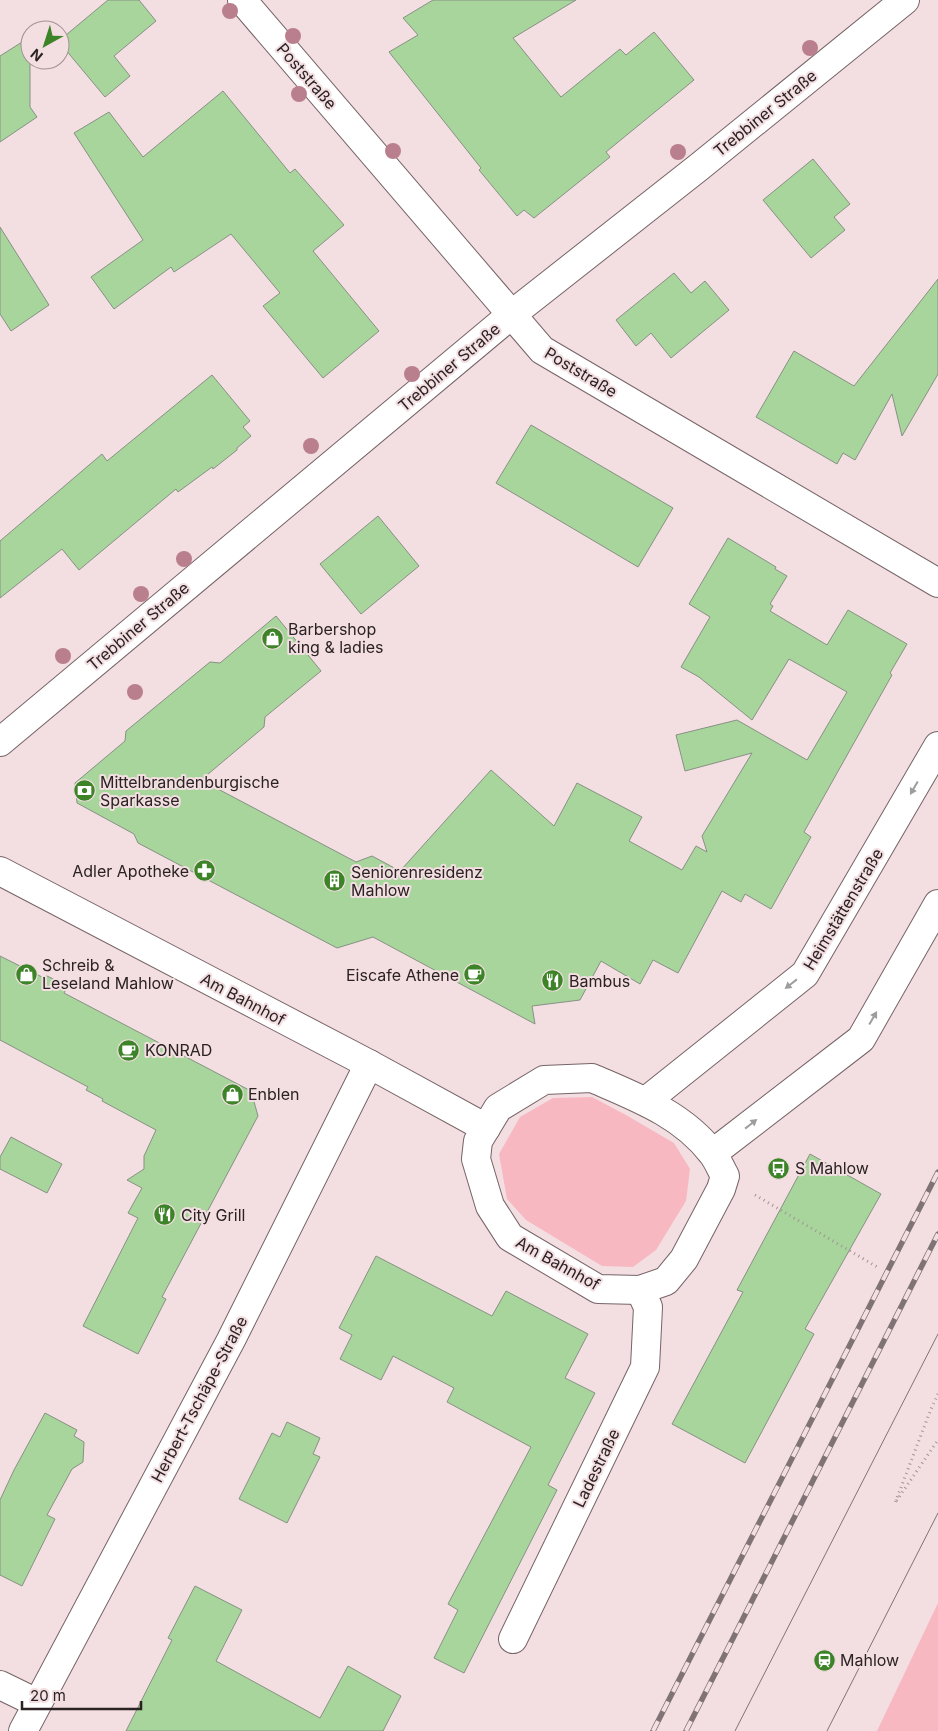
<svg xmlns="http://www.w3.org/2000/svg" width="938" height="1731" viewBox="0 0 938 1731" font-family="Inter,sans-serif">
  <rect width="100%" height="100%" fill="#f3dee1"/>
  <g fill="#f8b8c2">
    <path d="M592 1097 626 1115 674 1143 690 1169 686 1201 656 1250 633 1267 602 1266 526 1220 507 1199 499 1154 520 1117 553 1098Z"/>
    <path d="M938 1603V1731H877Z"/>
  </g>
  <g fill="#a7d59b" stroke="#879184">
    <path d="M108 0H139L156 21 114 56 130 76 105 97 60 43V40Z"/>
    <path d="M433 0H576L513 38 561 97 620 49 626 55 654 32 694 80 606 152 610 157 534 218 524 210 517 216 479 170 481 168 389 52 418 35 403 18Z"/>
    <path d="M30 37V107L37 117 0 142V56Z"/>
    <path d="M223 91 290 173 295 169 344 225 313 251 379 331 323 378 263 306 280 293 231 234 174 272 171 267 114 309 91 277 143 240 74 133 109 112 143 157Z"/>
    <path d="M813 159 850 204 834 217 845 230 811 258 763 200Z"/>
    <path d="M0 227 49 305 11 331 0 314Z"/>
    <path d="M674 273 691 293 705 281 729 310 671 358 651 333 636 346 616 320Z"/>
    <path d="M938 279V374L902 436 892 394 855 460 843 453 837 464 756 417 794 351 854 386Z"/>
    <path d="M212 375 250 421 243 427 251 436 237 448V450L213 469 212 467 178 492 176 489 79 570 62 549 0 598V541L102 454 107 461Z"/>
    <path d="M531 425 673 508 638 567 496 483Z"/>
    <path d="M378 516 419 566 361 614 320 564Z"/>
    <path d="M728 538 776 567 775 569 787 576 770 604 773 606 770 611 827 645 848 610 907 644 890 673 892 675 804 832 811 837 771 909 745 894 741 902 722 891 678 973 653 960 640 984 601 961 580 1000 532 1006 535 1024 373 937 337 948 138 843 134 834 77 803 75 783 125 741 126 731 210 662 220 663 276 616 321 671 265 717 264 727 201 780 356 862 372 856 400 871 491 770 554 826 577 783 642 817 629 841 682 870 696 846 707 852 702 836 752 753 685 771 676 735 737 720 807 760 847 692 789 659 752 720 699 677 681 667 710 617 689 604Z"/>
    <path d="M0 956 42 977 47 976 68 986 64 993 251 1091 258 1116 162 1297 166 1299 138 1354 83 1326 138 1218 128 1213 142 1188 127 1180 144 1169V1156L156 1130 102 1101 103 1099 86 1090 88 1087 0 1040Z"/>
    <path d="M11 1137 62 1164 47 1193 0 1169V1157Z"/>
    <path d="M810 1154 881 1194 805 1329 814 1334 745 1463 672 1424 743 1292 737 1290Z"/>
    <path d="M376 1256 492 1316 506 1291 588 1334 565 1378 595 1393 548 1485 557 1490 464 1673 434 1658 458 1610 448 1604 531 1447 447 1402 454 1388 393 1356 381 1380 340 1359 352 1335 339 1328Z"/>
    <path d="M45 1413 77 1430 74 1436 84 1442 83 1462 72 1469 47 1515 55 1519 22 1586 0 1575V1500L14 1470Z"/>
    <path d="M287 1422 320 1438 313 1454 320 1457 287 1523 239 1499 272 1433 280 1437Z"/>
    <path d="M195 1586 242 1610 216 1661 320 1718 348 1666 401 1696 383 1731H126L172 1640 168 1638Z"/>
  </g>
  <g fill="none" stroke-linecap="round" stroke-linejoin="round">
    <defs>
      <g id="minor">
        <path d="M242 0 542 350 938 583"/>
        <path d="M0 871 369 1064 486 1128"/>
        <path d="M592 1078C636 1097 682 1114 712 1153 717 1159 721 1169 725 1176L721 1189 684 1259 666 1281 640 1290 598 1289 510 1237 490 1206 476 1159 478 1141 498 1108 544 1080Z"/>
        <path d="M646 1101 805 974 938 746"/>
        <path d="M713 1153 861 1039 938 904"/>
        <path d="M513 1639 645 1367 648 1307 640 1290"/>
        <path d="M0 1685 37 1703"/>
        <path d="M23 1731 231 1340 369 1064"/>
      </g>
      <path id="major" d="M0 742 511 315 699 167 905 0"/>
    </defs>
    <use href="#minor" stroke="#766467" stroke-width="30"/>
    <use href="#major" stroke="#766467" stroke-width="30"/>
    <g stroke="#a49496" stroke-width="3" stroke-dasharray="1 4" stroke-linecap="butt">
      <path d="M755 1195 879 1268"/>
      <path d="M938 1394 931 1409 895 1503 938 1440"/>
    </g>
    <use href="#minor" stroke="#fff" stroke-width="28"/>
    <use href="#major" stroke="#fff" stroke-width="28"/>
    <g stroke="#807375" stroke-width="1">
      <path d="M735 1731 938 1334"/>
      <path d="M827 1731 938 1513"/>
    </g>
    <defs>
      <g id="rail">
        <path d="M653 1731 938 1172"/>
        <path d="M686 1731 938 1234"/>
      </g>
    </defs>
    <use href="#rail" stroke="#807375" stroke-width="5.5"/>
    <use href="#rail" stroke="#f3dee1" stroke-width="4" stroke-dasharray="11" stroke-linecap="butt"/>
  </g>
  <g fill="#ba7f8d">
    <circle cx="230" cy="11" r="8"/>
    <circle cx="293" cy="36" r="8"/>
    <circle cx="810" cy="48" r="8"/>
    <circle cx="299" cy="94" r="8"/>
    <circle cx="393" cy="151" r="8"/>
    <circle cx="678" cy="152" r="8"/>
    <circle cx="412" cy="374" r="8"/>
    <circle cx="311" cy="446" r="8"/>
    <circle cx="184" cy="559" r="8"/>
    <circle cx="141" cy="594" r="8"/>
    <circle cx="63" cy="656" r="8"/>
    <circle cx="135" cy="692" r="8"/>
  </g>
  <defs><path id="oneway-solid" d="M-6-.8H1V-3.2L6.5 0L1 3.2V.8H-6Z" transform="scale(1.25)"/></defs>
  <g fill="#9f9c9c">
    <use href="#oneway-solid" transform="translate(914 788) rotate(120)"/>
    <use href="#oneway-solid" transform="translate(791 984) rotate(142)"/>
    <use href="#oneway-solid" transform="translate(873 1018) rotate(-60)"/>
    <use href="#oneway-solid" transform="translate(751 1124) rotate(-38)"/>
  </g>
  <defs>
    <symbol id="shop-disc" viewBox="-11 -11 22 22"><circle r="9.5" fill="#3d8327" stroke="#f3dee1"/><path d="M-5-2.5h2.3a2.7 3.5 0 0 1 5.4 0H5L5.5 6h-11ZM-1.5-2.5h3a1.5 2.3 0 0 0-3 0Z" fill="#fff"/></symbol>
    <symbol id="bank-disc" viewBox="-11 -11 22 22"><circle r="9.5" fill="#3d8327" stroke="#f3dee1"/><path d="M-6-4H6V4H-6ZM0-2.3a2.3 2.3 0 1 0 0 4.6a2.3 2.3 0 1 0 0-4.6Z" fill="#fff"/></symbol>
    <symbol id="pharmacy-disc" viewBox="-11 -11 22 22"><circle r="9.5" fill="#3d8327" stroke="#f3dee1"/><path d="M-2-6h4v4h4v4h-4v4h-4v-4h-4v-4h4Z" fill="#fff"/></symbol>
    <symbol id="building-disc" viewBox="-11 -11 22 22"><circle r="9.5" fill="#3d8327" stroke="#f3dee1"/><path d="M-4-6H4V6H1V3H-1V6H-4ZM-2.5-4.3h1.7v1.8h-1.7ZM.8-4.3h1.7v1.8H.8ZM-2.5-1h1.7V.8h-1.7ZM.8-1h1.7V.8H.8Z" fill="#fff"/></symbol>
    <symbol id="cafe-disc" viewBox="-11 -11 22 22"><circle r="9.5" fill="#3d8327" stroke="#f3dee1"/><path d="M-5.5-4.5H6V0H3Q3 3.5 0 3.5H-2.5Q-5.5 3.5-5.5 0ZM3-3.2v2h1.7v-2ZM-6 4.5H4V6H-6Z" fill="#fff"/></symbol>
    <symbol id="restaurant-disc" viewBox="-11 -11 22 22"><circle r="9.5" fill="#3d8327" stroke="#f3dee1"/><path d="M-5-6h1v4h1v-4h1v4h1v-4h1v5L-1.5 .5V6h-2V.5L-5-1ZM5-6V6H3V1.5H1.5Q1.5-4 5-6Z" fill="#fff"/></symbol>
    <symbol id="bus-disc" viewBox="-11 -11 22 22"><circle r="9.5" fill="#3d8327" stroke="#f3dee1"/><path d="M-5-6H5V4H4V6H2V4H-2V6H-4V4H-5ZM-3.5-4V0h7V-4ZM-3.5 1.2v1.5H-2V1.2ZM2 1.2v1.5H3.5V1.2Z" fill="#fff"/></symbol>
    <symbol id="station-disc" viewBox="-11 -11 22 22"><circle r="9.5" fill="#3d8327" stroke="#f3dee1"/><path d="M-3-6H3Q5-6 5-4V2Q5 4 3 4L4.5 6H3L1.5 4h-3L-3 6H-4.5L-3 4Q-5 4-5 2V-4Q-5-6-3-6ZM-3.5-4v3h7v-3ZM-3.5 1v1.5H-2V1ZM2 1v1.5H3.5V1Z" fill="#fff"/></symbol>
  </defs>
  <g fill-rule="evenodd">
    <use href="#shop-disc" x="260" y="626" width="25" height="25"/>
    <use href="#bank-disc" x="72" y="778" width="25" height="25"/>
    <use href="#pharmacy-disc" x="192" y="858" width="25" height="25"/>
    <use href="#building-disc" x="322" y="868" width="25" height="25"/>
    <use href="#shop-disc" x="14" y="962" width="25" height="25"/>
    <use href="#cafe-disc" x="462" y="962" width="25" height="25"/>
    <use href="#restaurant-disc" x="540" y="968" width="25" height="25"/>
    <use href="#cafe-disc" x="116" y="1038" width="25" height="25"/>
    <use href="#shop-disc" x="220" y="1082" width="25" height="25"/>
    <use href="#bus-disc" x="766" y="1156" width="25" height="25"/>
    <use href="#restaurant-disc" x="152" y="1202" width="25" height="25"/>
    <use href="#station-disc" x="812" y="1648" width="25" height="25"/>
  </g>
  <g text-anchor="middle" stroke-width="4" stroke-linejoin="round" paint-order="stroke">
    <g font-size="16" fill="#2a2223" stroke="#f3dee1">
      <text transform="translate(307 76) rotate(49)" y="6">Poststraße</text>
      <text transform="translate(765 113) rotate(-39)" y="6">Trebbiner Straße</text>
      <text transform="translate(449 367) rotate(-40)" y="6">Trebbiner Straße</text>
      <text transform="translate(581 372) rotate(31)" y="6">Poststraße</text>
      <text transform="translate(138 626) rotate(-40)" y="6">Trebbiner Straße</text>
      <text transform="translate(843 909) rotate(-59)" y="6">Heimstättenstraße</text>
      <text transform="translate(243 999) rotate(28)" y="6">Am Bahnhof</text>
      <text transform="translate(558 1263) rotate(29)" y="6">Am Bahnhof</text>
      <text transform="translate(199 1399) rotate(-62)" y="6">Herbert-Tschäpe-Straße</text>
      <text transform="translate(596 1468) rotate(-64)" y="6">Ladestraße</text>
    </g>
    <g font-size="16" fill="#2a2223" stroke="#f3dee1" text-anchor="start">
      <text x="288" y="635">Barbershop<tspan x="288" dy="18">king &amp; ladies</tspan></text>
      <text x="100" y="788">Mittelbrandenburgische<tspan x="100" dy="18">Sparkasse</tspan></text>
      <text x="189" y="877" text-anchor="end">Adler Apotheke</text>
      <text x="351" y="878">Seniorenresidenz<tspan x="351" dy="18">Mahlow</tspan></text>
      <text x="42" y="971">Schreib &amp;<tspan x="42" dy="18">Leseland Mahlow</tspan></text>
      <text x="459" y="981" text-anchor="end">Eiscafe Athene</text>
      <text x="569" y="987">Bambus</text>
      <text x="145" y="1056">KONRAD</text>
      <text x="248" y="1100">Enblen</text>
      <text x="795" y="1174">S Mahlow</text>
      <text x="181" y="1221">City Grill</text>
      <text x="840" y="1666">Mahlow</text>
    </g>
  </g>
  <g transform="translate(45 45) rotate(219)"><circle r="24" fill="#f3dee1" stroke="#a39395"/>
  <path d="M0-4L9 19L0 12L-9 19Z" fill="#3d8327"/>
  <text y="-8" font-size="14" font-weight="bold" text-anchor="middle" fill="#2a2223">N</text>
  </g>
  <path d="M22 1701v8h119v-8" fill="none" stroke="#2a2223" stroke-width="2.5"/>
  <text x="30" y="1701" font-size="15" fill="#2a2223" stroke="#f3dee1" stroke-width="4" paint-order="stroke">20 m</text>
</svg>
